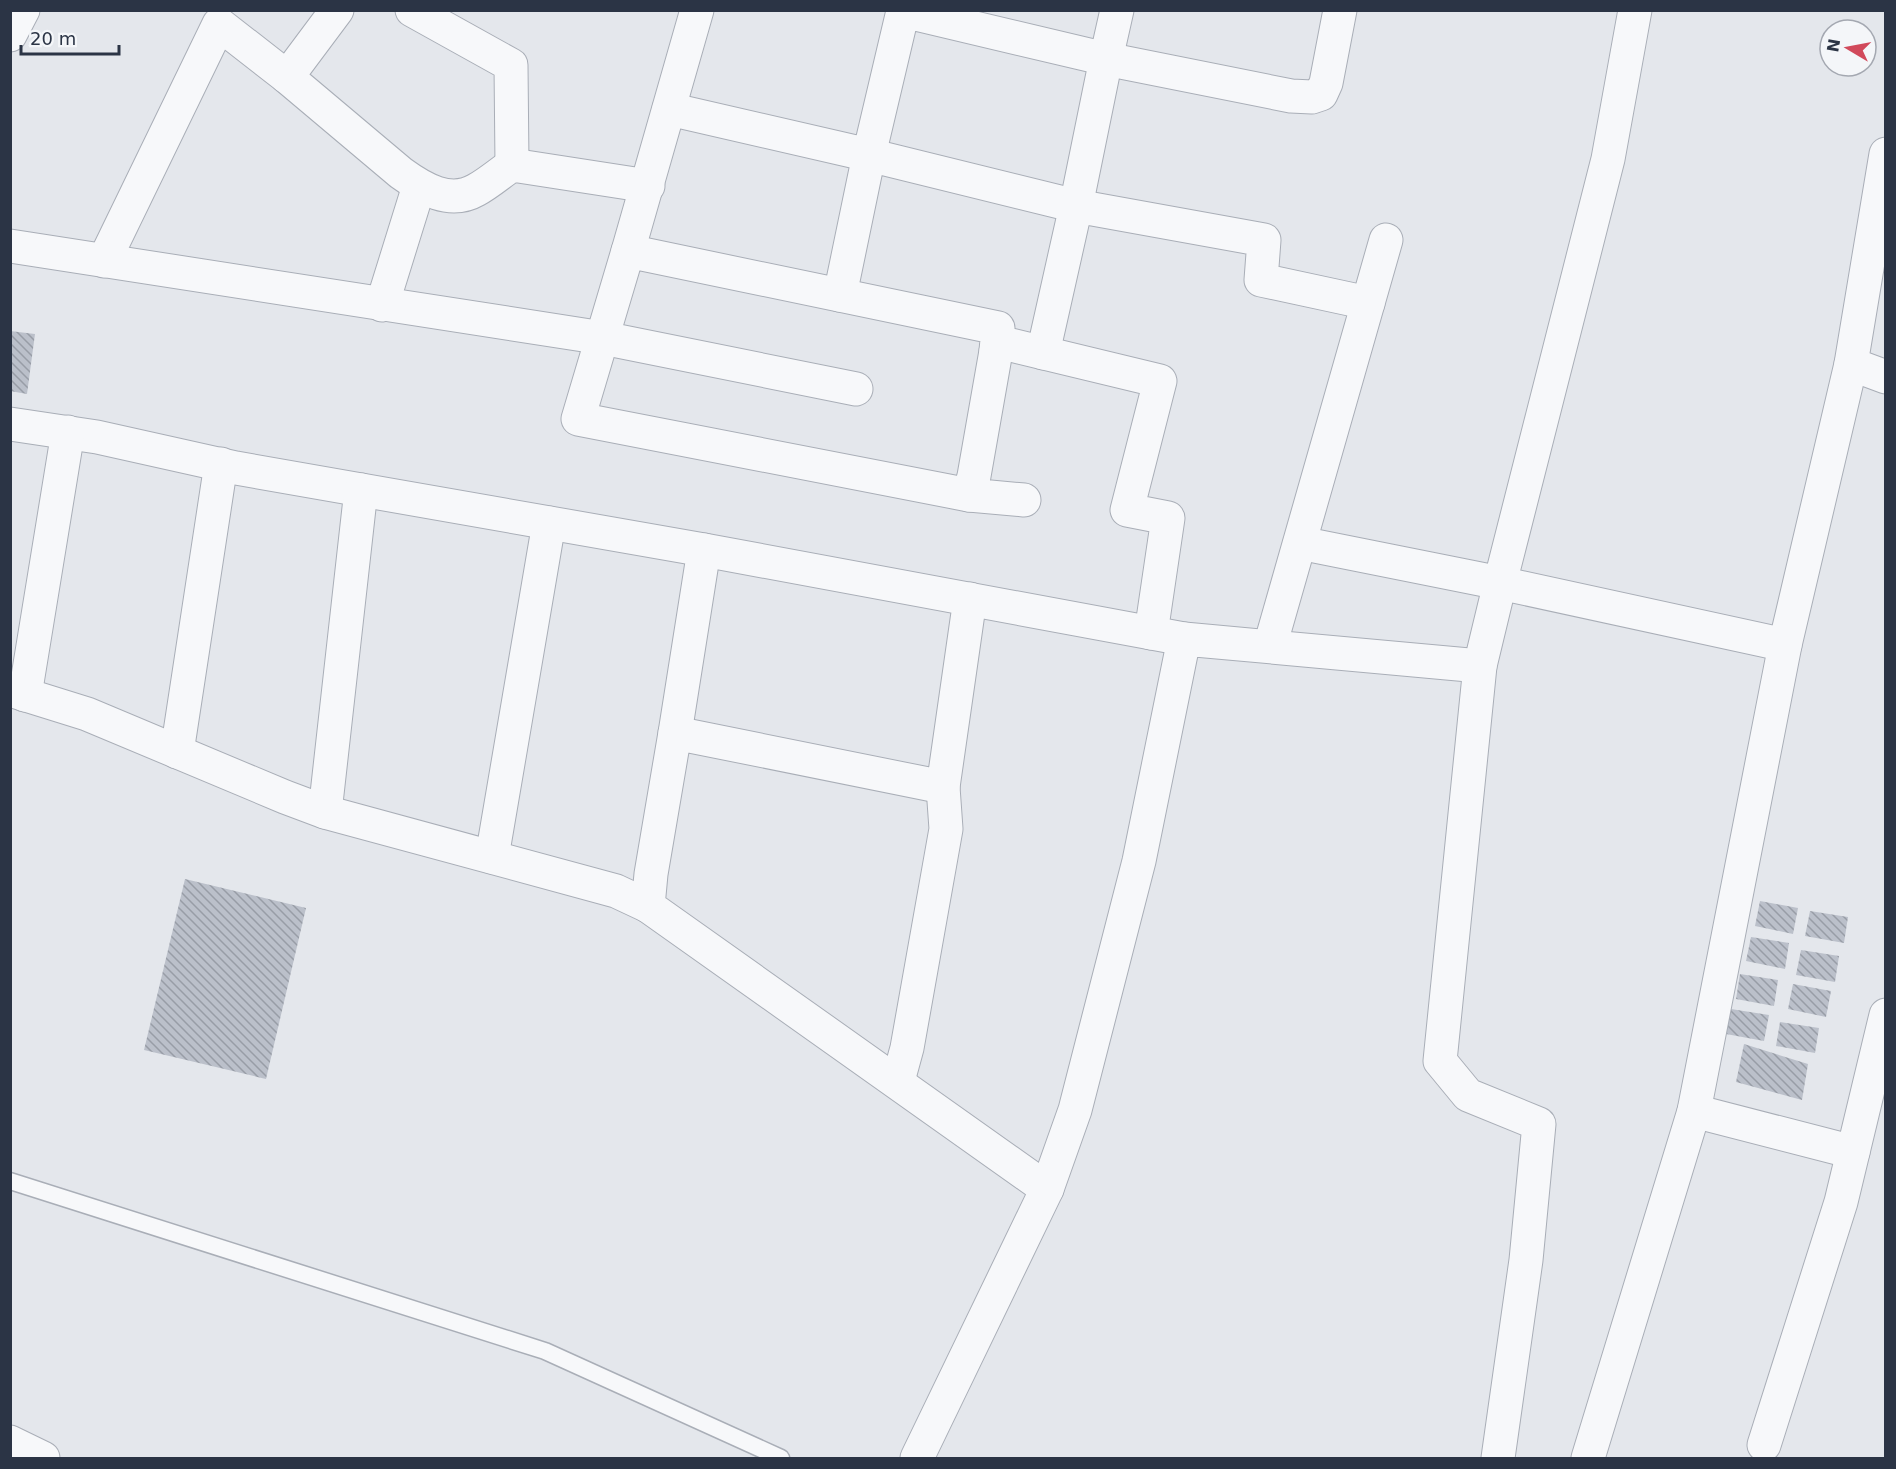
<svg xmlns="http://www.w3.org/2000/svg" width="1896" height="1469" viewBox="0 0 1896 1469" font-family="'DejaVu Sans',sans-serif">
  <defs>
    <pattern id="building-back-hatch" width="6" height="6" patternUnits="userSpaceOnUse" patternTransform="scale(1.5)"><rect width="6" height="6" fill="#bbc0ca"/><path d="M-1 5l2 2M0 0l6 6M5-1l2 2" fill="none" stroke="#989da6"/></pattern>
  </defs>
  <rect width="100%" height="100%" fill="#e4e7ec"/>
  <g fill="url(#building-back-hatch)">
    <path d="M10 331 35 334 27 394 10 391Z"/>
    <path d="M185 879 306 908 266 1079 144 1050Z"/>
    <path d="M1760 901 1798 908 1793 934 1755 926Z"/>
    <path d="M1810 911 1848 917 1844 943 1805 936Z"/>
    <path d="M1751 937 1789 943 1785 969 1746 961Z"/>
    <path d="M1801 950 1839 956 1835 982 1796 975Z"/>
    <path d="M1740 974 1778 980 1774 1006 1736 999Z"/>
    <path d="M1793 984 1831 991 1826 1017 1788 1009Z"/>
    <path d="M1731 1009 1769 1015 1764 1041 1726 1034Z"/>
    <path d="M1780 1022 1819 1028 1815 1053 1776 1046Z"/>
    <path d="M1744 1044 1808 1064 1802 1100 1736 1082Z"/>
  </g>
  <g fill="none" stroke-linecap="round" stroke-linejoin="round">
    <defs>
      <path id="service" d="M10 1181 545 1351 781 1458"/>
      <g id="minor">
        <path d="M412 10 511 65 512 165"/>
        <path d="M10 35 23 10"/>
        <path d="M287 77 337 10"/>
        <path d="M669 109 869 155 903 11 1106 59 1117 10"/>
        <path d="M1886 154 1851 364 1886 377"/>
        <path d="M10 246 603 338 856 389"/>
        <path d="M628 251 697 10"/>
        <path d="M104 261 219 24 287 77 401 173C423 189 450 205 476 190 489 183 500 173 512 165L648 186"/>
        <path d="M840 295 869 155 1076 206 1106 59 1291 96 1312 97 1321 94 1326 83 1340 10"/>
        <path d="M382 305 419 186"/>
        <path d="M1043 353 1076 206 1264 240 1261 280 1368 303"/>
        <path d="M10 424 97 437 236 468 704 550 1184 639"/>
        <path d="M969 495 578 419 628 251 998 328 996 351"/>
        <path d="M1024 500 969 495 974 476 996 351 1007 344 1160 381 1127 510 1168 518 1151 633"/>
        <path d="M1300 543 1500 583 1785 645 1851 364"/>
        <path d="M970 599 943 787 675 733 651 874 648 906 1047 1189"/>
        <path d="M1270 646 1386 240"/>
        <path d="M1480 666 1440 1061 1468 1095 1539 1124 1526 1260 1498 1458"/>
        <path d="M10 690 87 714 285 797 325 812 616 891 648 906"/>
        <path d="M25 695 68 432"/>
        <path d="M675 733 704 550"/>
        <path d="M177 752 221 464"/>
        <path d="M325 812 361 490"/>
        <path d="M492 857 549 523"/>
        <path d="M898 1081 907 1048 946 829 943 787"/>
        <path d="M1694 1111 1853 1152"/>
        <path d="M10 1442 43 1458"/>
        <path d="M1764 1445 1841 1202 1886 1015"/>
        <path d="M917 1458 1047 1189 1075 1110 1139 861 1184 639 1480 666 1500 583 1608 159 1635 10"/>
        <path d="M1588 1458 1694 1111 1785 645"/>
      </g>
    </defs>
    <use href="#service" stroke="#a9aeb7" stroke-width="19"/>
    <use href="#minor" stroke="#a9aeb7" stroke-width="35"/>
    <use href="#service" stroke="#f7f8fa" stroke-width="16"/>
    <use href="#minor" stroke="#f7f8fa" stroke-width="33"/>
  </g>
  <rect width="1896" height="1469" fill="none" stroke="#2b3445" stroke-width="24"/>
  <g transform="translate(1848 48) rotate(280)"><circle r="28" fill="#f4f6f9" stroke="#a4a8b1" stroke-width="1.5"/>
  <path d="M0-4.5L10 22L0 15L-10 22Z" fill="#d1495b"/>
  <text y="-9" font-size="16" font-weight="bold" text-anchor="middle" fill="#2b3445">N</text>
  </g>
  <path d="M21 45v9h98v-9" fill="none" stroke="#2b3445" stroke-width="3"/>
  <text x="30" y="45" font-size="18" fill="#2b3445" stroke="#f4f6f9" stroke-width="4.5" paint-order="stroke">20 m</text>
</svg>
